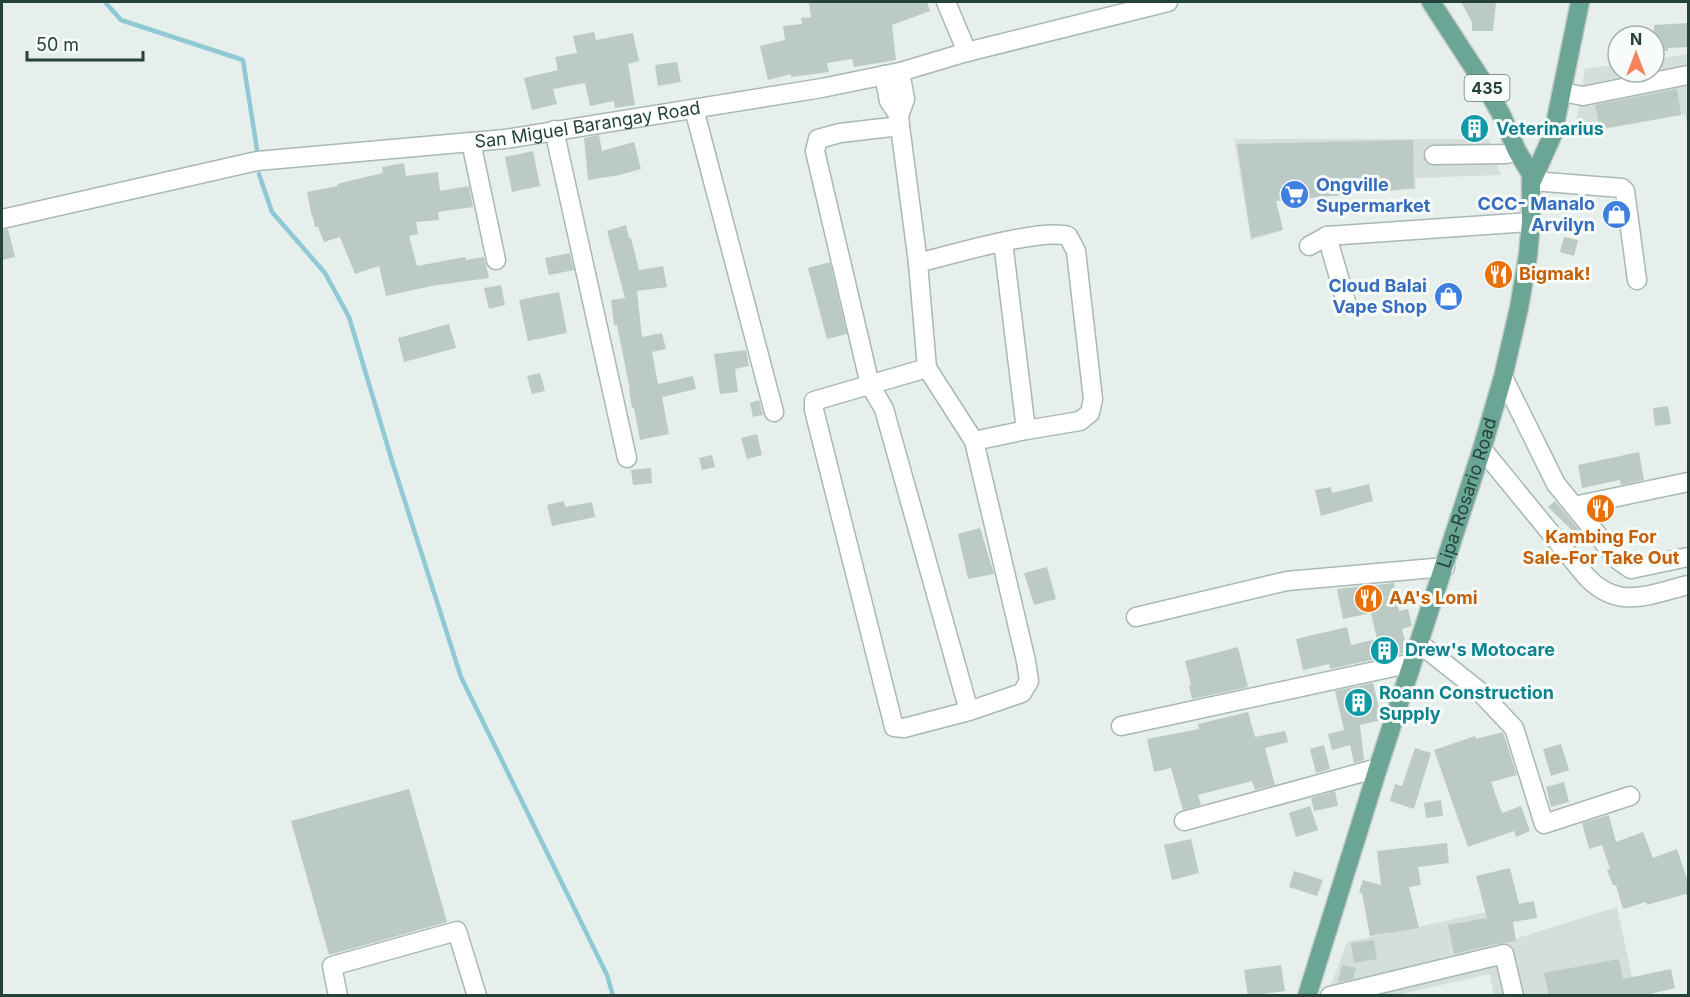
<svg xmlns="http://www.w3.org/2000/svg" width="1690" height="997" viewBox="0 0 1690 997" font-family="Inter,sans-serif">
  <rect width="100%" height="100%" fill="#e6efeb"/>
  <g fill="#d4dfda">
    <path d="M1688 54V129L1685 114 1574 135 1585 69 1618 64V72H1654V59Z"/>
    <path d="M1234 139H1489L1501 175 1415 178 1416 189 1276 201 1283 230 1251 240Z"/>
    <path d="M1617 907 1636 995H1494L1490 974 1396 995 1327 996 1347 942 1487 912 1495 945Z"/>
  </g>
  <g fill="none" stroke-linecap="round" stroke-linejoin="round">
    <g stroke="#8ec9d4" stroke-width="4.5">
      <path d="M105 2 121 20 243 60 257 150"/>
      <path d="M259 174 272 212 325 273 349 317 392 461 461 677 607 975 613 996"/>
    </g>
  </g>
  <g fill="#bbcac4">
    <path d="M809 2H927L930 11 892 25 896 60 854 67 852 59 827 63 829 72 791 77V74L768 80 760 46 785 40 783 26 802 24 801 18 811 17Z"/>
    <path d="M1461 2H1496L1493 31H1472V22Z"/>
    <path d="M1689 23V47L1668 48V51H1654V25Z"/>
    <path d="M594 32 596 40 633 33 639 61 628 64 635 105 615 108 614 101 590 106 585 83 553 89 557 104 532 110 524 78 558 70 555 57 577 53 573 36Z"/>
    <path d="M677 62 681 82 658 86 655 65Z"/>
    <path d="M1677 89 1681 115 1600 129 1595 105Z"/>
    <path d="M1485 119 1486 138H1465V120Z"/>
    <path d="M599 135 602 151 634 142 641 169 619 175 588 180 584 138Z"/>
    <path d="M1413 140 1414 188 1276 201 1283 230 1251 238 1237 144Z"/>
    <path d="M533 151 540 186 512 192 505 157Z"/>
    <path d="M404 163 406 176 438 172 440 191 469 186 473 207 438 212 439 220 416 222 418 234 409 236 417 266 465 257 466 260 484 257 489 278 431 286 386 296 379 266 355 274 340 237 324 242 318 227H315L313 217H312L307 192 338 186 337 184 383 173 382 167Z"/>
    <path d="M626 225 629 238H631L639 270 663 266 667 287 637 291 642 337 662 333 666 349 652 352 658 384 693 376 696 389 662 397 669 434 640 440 634 408H632L629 390H630L617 325H614L611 300 625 298 607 231Z"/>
    <path d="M8 229 15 257 2 260V230Z"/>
    <path d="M1564 237 1578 240 1574 256 1560 252Z"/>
    <path d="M570 253 574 270 549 275 545 258Z"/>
    <path d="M830 262 847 334 827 339 808 268Z"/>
    <path d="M501 285 505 305 489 309 484 288Z"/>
    <path d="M559 292 567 333 528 341 519 300Z"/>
    <path d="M449 324 456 348 404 362 398 338Z"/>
    <path d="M746 350 749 366 735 369 738 392 720 394 714 354Z"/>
    <path d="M540 373 545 391 532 394 527 376Z"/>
    <path d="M759 400 763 415 753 417 750 403Z"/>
    <path d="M1668 406 1671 424 1655 426 1653 408Z"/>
    <path d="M757 434 762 455 747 459 741 438Z"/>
    <path d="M1639 452 1644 480 1621 485 1620 480 1582 488 1578 465Z"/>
    <path d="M712 455 715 467 702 470 699 458Z"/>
    <path d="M651 468 652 483 633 485 631 470Z"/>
    <path d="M1369 484 1373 501 1321 516 1315 490 1331 487 1332 493Z"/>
    <path d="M564 501 565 507 592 502 595 517 552 526 547 505Z"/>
    <path d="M1555 501 1585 537 1582 540 1548 507Z"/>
    <path d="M980 528 994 574 968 579 958 534Z"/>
    <path d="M1047 567 1056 599 1034 605 1024 573Z"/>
    <path d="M1394 583 1399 611 1408 609 1412 626 1402 629 1406 646 1404 653 1330 669 1329 664 1303 670 1296 639 1347 627 1351 645 1377 639 1371 613 1343 619 1337 589Z"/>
    <path d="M1238 647 1248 687 1192 699 1189 686 1191 685 1185 661Z"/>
    <path d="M1373 683 1382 720 1360 725 1364 760 1354 763 1350 745 1332 750 1328 734 1344 730 1335 691Z"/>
    <path d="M1248 712 1255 737 1285 731 1288 742 1265 748 1275 785 1255 790 1252 781 1198 795 1201 805 1183 810 1171 768 1154 772 1147 739 1199 729 1198 724Z"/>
    <path d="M1503 732 1517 775 1491 782 1502 813 1521 806 1530 831 1516 837 1514 831 1468 847 1434 750 1475 736 1476 739Z"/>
    <path d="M1561 744 1569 770 1551 776 1543 749Z"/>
    <path d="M1324 745 1330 769 1316 773 1310 749Z"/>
    <path d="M1415 748 1431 753 1414 809 1390 801 1395 784 1402 786Z"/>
    <path d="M1564 782 1569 802 1551 807 1546 787Z"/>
    <path d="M409 789 447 922 329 955 291 821Z"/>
    <path d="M1335 791 1338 806 1314 811 1311 798Z"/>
    <path d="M1441 800 1443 816 1426 818 1424 803Z"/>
    <path d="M1310 806 1318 830 1296 837 1289 813Z"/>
    <path d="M1609 815 1616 842 1643 832 1653 858 1677 849 1689 885V893L1647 905 1646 902 1623 909 1616 885H1613L1607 870 1610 869 1602 845 1589 849 1582 823Z"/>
    <path d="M1191 839 1199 873 1172 880 1164 845Z"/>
    <path d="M1447 843 1449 863 1418 867 1421 885 1409 887 1419 928 1370 936 1362 893 1359 892 1363 880 1381 885 1377 851Z"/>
    <path d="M1510 868 1519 904 1534 901 1537 918 1513 922 1516 941 1491 945 1454 954 1448 925 1487 918 1476 876Z"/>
    <path d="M1294 871 1323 880 1317 896 1289 887Z"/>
    <path d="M1374 940 1377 959 1354 963 1351 943Z"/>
    <path d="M1619 959 1623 979 1671 969 1675 988 1642 996H1549L1544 973Z"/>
    <path d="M1281 965 1285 991 1248 996 1244 970Z"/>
    <path d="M1342 965 1356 968 1353 979 1338 982Z"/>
  </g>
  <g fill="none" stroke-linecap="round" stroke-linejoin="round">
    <defs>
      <g id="minor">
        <path d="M946 2 967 52"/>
        <path d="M900 72 905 99 899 116 900 126 918 263 927 368 974 441 1026 661 1029 681 1022 693 969 711 904 728 894 727 814 410V401L927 368"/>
        <path d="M884 75 889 101 899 116"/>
        <path d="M1562 92 1583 96 1688 75"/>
        <path d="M694 109 774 412"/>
        <path d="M900 126 840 133 818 139 815 151 870 385 884 409 969 711"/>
        <path d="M554 130 627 458"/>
        <path d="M471 142 496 260"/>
        <path d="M1434 155 1506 154 1517 151"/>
        <path d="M1532 181 1622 188 1625 191 1637 280"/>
        <path id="s1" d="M2 219 257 161 505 139 822 88 900 72 967 52 1168 2"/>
        <path d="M1327 236 1347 305"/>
        <path d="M1003 242 1026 430"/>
        <path d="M1309 246 1327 236 1531 222"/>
        <path d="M918 263C949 255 1041 228 1068 236L1076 251 1093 399 1090 413 1080 421 1026 430 974 441"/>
        <path d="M1503 377 1556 484 1618 560 1631 569 1688 557"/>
        <path d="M1482 449 1585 575C1617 611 1648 595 1688 585"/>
        <path d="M1574 506 1688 482"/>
        <path d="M1136 617 1287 581 1445 567"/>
        <path d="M1419 643 1478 690 1514 728 1544 824 1630 796"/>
        <path d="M1121 726 1412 663"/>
        <path d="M1184 821 1378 768"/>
        <path d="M338 996 332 966 457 931 477 996"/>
        <path d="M1330 996 1504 954 1514 996"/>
      </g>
      <g id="major">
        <path d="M1532 181 1553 134 1580 2"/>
        <path id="s2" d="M1307 996 1378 768 1482 449 1503 377 1519 308 1528 255 1531 222V174L1517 151 1501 114 1483 82 1431 2"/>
      </g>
    </defs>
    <use href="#minor" stroke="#a8b8b2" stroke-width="21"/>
    <use href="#major" stroke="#c2cac8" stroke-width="21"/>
    <use href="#minor" stroke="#fff" stroke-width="18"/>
    <use href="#major" stroke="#6aa596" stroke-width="18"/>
  </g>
  <defs>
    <symbol id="building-disc" viewBox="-11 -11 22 22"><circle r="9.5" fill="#0f9aa8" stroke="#f7fbf9"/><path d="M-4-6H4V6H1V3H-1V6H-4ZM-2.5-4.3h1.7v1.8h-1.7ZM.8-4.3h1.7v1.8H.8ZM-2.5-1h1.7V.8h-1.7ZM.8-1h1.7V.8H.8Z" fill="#fff"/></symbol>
    <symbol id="supermarket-disc" viewBox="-11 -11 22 22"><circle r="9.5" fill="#3f7fe0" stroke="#f7fbf9"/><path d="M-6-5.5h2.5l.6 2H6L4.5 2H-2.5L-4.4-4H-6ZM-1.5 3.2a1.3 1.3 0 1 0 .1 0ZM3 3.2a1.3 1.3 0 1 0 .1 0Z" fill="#fff"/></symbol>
    <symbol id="shop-disc" viewBox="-11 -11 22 22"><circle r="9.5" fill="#3f7fe0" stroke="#f7fbf9"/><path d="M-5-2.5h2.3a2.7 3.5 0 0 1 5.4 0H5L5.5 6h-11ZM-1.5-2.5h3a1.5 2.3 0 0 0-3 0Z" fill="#fff"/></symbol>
    <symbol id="restaurant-disc" viewBox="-11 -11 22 22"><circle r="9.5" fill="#e8710a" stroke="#f7fbf9"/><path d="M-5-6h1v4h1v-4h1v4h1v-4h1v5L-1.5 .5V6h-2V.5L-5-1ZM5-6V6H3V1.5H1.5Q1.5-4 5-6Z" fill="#fff"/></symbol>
  </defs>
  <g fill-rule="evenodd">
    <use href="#building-disc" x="1458" y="112" width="33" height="33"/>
    <use href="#supermarket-disc" x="1278" y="178" width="33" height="33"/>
    <use href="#shop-disc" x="1600" y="198" width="33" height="33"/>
    <use href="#restaurant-disc" x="1482" y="258" width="33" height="33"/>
    <use href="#shop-disc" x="1432" y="280" width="33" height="33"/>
    <use href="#restaurant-disc" x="1584" y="492" width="33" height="33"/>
    <use href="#restaurant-disc" x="1352" y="582" width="33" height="33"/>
    <use href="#building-disc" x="1368" y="634" width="33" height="33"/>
    <use href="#building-disc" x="1342" y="686" width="33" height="33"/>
  </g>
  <g text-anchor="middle" stroke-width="6" stroke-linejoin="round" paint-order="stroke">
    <rect fill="#f7fbf9" stroke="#637a73" stroke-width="1.5" x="1464.5" y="75" width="45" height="26" rx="4.5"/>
    <g font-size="16" font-weight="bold" fill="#24423a">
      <text x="1487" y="94">435</text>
    </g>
    <g font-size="18" fill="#24423a" stroke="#f7fbf9">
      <text dy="6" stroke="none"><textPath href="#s1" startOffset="594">San Miguel Barangay Road</textPath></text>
      <text dy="6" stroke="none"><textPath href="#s2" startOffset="528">Lipa-Rosario Road</textPath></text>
    </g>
    <g font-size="18" font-weight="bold" fill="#0d838f" stroke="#f7fbf9" text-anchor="start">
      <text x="1496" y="135">Veterinarius</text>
      <text x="1405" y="656">Drew's Motocare</text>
      <text x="1379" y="699">Roann Construction<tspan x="1379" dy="21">Supply</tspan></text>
    </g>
    <g font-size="18" font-weight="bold" fill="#366cbe" stroke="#f7fbf9" text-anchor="end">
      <text x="1316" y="191" text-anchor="start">Ongville<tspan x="1316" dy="21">Supermarket</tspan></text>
      <text x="1595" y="210">CCC- Manalo<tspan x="1595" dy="21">Arvilyn</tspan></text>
      <text x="1427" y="292">Cloud Balai<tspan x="1427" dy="21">Vape Shop</tspan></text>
    </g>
    <g font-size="18" font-weight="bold" fill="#c56008" stroke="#f7fbf9" text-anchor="start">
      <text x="1519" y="280">Bigmak!</text>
      <text x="1601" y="543" text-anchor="middle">Kambing For<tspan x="1601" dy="21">Sale-For Take Out</tspan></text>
      <text x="1389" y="604">AA's Lomi</text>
    </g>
  </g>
  <rect width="1690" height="997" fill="none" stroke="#24423a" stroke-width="6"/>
  <g transform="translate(1636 54)"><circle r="28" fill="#f7fbf9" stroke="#a3b1ad" stroke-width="1.5"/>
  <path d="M0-4.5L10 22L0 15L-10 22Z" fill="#f4845f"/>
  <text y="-9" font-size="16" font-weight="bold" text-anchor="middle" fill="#24423a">N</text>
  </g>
  <path d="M27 51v9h116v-9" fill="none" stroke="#24423a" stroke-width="3"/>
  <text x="36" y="51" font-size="18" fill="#24423a" stroke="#f7fbf9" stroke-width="4.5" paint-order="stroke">50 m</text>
</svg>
